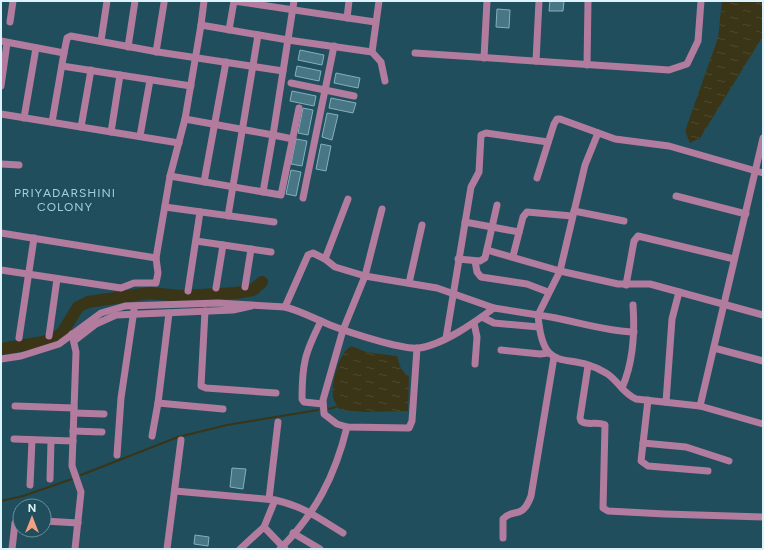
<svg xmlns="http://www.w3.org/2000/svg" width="764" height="550" viewBox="0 0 764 550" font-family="Figtree,sans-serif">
  <defs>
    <pattern id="water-ripples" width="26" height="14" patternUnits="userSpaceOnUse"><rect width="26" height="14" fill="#3a3517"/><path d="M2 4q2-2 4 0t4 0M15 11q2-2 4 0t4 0" fill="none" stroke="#4d492e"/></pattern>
  </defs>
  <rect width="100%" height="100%" fill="#204e5c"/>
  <g fill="url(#water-ripples)">
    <path d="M722 1H763V36L700 138 690 143 685 131 718 38Z"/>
    <path d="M352 346 366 352 397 356 401 369 409 377 408 411 365 412 340 410C338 406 333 401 333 397 331 383 339 351 352 346Z"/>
  </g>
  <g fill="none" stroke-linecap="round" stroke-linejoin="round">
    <g stroke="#3a3517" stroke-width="2">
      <path d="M329 409 339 406"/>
      <path d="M81 475 178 437 227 425 318 410"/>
      <path d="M1 501 23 496 72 479"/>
    </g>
    <path stroke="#3a3517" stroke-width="12" d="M1 349 43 342 55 338 62 333 78 307 88 302 149 293 181 296 236 293 253 290 262 282"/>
  </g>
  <g fill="#497685" stroke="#81b0bf">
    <path d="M550 1H564L563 11H549Z"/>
    <path d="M497 9 510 10 509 28 496 27Z"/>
    <path d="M300 50 324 55 322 65 298 60Z"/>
    <path d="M297 66 321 71 319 81 295 76Z"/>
    <path d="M336 73 360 78 358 88 334 83Z"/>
    <path d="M292 91 316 96 314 106 290 101Z"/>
    <path d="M331 98 356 103 353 113 329 108Z"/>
    <path d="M303 108 313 110 308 135 298 133Z"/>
    <path d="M327 113 338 115 332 140 322 137Z"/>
    <path d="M296 139 307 141 302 166 291 164Z"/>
    <path d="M321 144 331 146 326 171 316 169Z"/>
    <path d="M291 170 301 172 296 196 286 194Z"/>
    <path d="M232 468 246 469 243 489 230 487Z"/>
    <path d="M195 535 209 537 208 546 194 544Z"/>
  </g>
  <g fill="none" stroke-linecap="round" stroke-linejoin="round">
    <g stroke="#b17c9e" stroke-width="7">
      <path d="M204 1 201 25 288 40 372 52 379 1"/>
      <path d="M347 18 349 1"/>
      <path d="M10 22 13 1"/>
      <path d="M229 30 234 1 375 22"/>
      <path d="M1 41 64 53 67 38 71 36 158 52 283 71"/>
      <path d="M101 41 107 1"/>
      <path d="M128 47 135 1"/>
      <path d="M156 52 164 3"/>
      <path d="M372 52 381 62 385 81"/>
      <path d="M415 53 669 70 687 64 698 41 701 1"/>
      <path d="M484 58 487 1"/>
      <path d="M536 61 539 1"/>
      <path d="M587 65 588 1"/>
      <path d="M62 66 191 86"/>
      <path d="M291 83 354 96"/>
      <path d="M1 86 7 43"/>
      <path d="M1 114 179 143"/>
      <path d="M24 118 36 48"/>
      <path d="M185 119 273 135 294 1"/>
      <path d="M52 122 64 53"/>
      <path d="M81 127 91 70"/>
      <path d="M111 132 120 75"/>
      <path d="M598 133 585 165 560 271 538 315C570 319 601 331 634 332"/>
      <path d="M140 136 150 80"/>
      <path d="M1 164 19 165"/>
      <path d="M170 176 281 195 299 108"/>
      <path d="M537 178 554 124 557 119H560L615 139 669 146 763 173"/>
      <path d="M204 182 226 62"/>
      <path d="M263 192 273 135 293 139"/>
      <path d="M676 196 746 214"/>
      <path d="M303 198 334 46"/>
      <path d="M165 207 274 222"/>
      <path d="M382 209 365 276 343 330 323 400 324 414 337 424 347 427 409 428 412 421 417 348"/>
      <path d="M574 211 624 221"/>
      <path d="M228 216 258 35"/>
      <path d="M465 222 519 232"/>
      <path d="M1 233 156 258 170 176 185 119 201 25"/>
      <path d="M196 241 271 252"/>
      <path d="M487 250 560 271 618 284H650L763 315"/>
      <path d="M513 256 523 217 527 212 572 216"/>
      <path d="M325 259 348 199"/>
      <path d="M458 259 480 261 485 258 497 205"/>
      <path d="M475 261 477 272 481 277 527 284 548 292"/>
      <path d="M1 270 121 288 134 283H156L158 273 156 258"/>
      <path d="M409 283 422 225"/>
      <path d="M626 285 634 241 638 236 734 259"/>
      <path d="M245 287 251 249"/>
      <path d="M216 288 223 245"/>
      <path d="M188 291 200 212"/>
      <path d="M285 307 308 255 313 253 325 259 335 267 365 276 437 288 494 308"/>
      <path d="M205 311 201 386 206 388 276 393"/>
      <path d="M482 317 494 323 539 327"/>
      <path d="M321 321C305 353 302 363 302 399L304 402 323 404"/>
      <path d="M474 323 477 337 475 364"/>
      <path d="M72 334 76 352 72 466 81 492 75 549"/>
      <path d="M49 336 57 279"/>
      <path d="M19 338 34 238"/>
      <path d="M446 338 471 187 479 172 481 135 486 133 548 142"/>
      <path d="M74 341 96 324 116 315 233 310 251 306"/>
      <path d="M714 348 763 361"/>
      <path d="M501 350 540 354 548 353"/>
      <path d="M1 359 21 356 59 344 101 313 125 306 218 303 285 307C301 311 315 319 330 325 348 332 402 350 419 348 443 345 475 322 494 308L538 315C543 379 568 349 606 373 618 380 623 394 636 399L700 406 763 138"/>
      <path d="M588 366 580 418 581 421C587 426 597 421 605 425L603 508 608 511 665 514 763 517"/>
      <path d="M622 388C633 363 635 333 633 305"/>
      <path d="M648 400 641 461 648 466 708 471"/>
      <path d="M666 402 672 319 679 292"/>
      <path d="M158 403 223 409"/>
      <path d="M15 406 74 408"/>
      <path d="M700 406 763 424"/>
      <path d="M74 413 104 414"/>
      <path d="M73 431 102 432"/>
      <path d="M152 436 158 403 169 313"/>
      <path d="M14 439 73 441"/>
      <path d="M643 443 686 447 729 461"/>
      <path d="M117 455 121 398 134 310"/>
      <path d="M50 479 51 441"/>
      <path d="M30 485 32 440"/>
      <path d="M175 491 275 500C303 506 320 519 343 533"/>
      <path d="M269 499 278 422"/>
      <path d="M44 521 78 523"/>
      <path d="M264 527 285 549"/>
      <path d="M293 533 320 549"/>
      <path d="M503 538V519C513 507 522 521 531 496L554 357"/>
      <path d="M12 549 15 523 20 520"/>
      <path d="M167 549 181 440"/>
      <path d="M240 549 264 527 275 500"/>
      <path d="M280 549C316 513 335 476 347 427"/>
    </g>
  </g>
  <g text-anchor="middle" stroke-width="4" stroke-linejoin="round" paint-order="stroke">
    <g font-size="12" letter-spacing="1" fill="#a0d0e0" stroke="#204e5c">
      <text x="65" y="197">PRIYADARSHINI<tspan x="65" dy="14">COLONY</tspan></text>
    </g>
  </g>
  <rect width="764" height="550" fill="none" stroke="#dbf3fb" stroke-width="4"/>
  <g transform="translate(32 518)"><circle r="19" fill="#204e5c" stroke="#6b909c"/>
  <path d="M0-3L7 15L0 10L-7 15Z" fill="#f3a082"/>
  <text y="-6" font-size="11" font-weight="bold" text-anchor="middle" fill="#dbf3fb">N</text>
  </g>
</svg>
